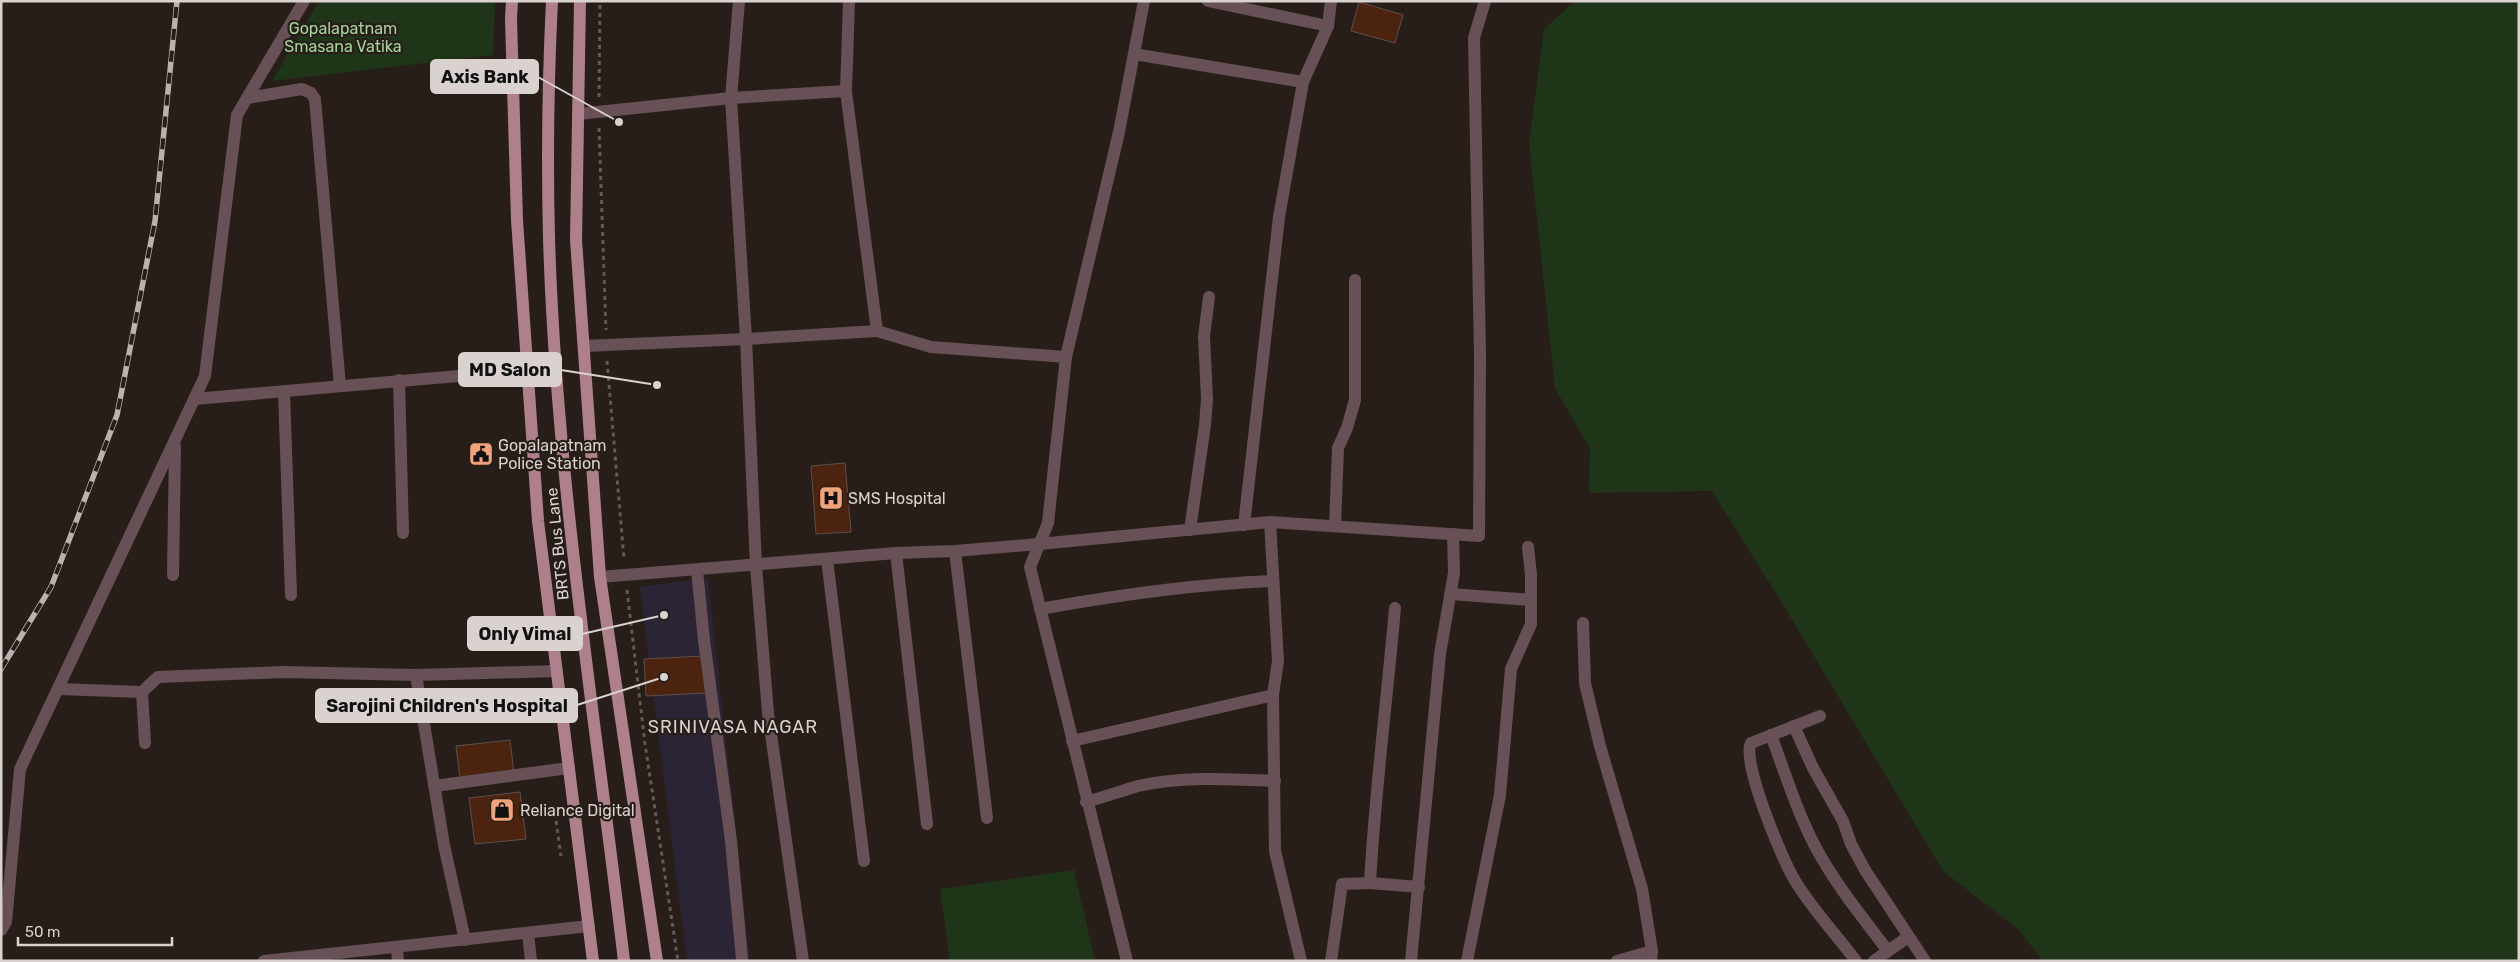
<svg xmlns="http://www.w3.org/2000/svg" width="2520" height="962" viewBox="0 0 2520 962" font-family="Rubik,sans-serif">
  <rect width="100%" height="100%" fill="#271e1a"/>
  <path fill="#2b2434" d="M708 578 750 961H687L640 587Z"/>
  <g fill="#1f3518">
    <path d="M319 1H495L493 55 272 81Z"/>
    <path d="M1575 1H2519V961H2043L2019 930 1943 871 1782 603 1712 491 1589 493 1590 449 1555 388 1529 143 1544 29Z"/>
    <path d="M1074 870 1095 961H950L940 889Z"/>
  </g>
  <g fill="#4b230e" stroke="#5c514c">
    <path d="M1359 2 1403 15 1395 43 1351 31Z"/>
    <path d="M845 463 851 532 816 534 811 466Z"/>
    <path d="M704 656 706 693 646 696 644 659Z"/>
    <path d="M510 740 514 773 460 779 456 746Z"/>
    <path d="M520 792 526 839 475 844 469 798Z"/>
  </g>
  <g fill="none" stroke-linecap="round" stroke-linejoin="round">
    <g stroke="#625a56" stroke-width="3" stroke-dasharray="4 4" stroke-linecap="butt">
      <path d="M599 97 600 1"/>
      <path d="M599 128 606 330"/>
      <path d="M607 361 624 559"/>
      <path d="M627 590 645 744 678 961"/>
      <path d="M556 821 561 856"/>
    </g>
    <g stroke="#675156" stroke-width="12">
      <path d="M849 1 846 91 877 331 931 347 1066 357"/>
      <path d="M1208 1 1328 26"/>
      <path d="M1134 54 1303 82"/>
      <path d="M247 98 302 89 311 93 315 99 340 386"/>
      <path d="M578 114 731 98 846 91"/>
      <path d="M584 346 746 339 731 98 739 1"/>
      <path d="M399 380 403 533"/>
      <path d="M284 391 291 595"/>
      <path d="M194 399 528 370"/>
      <path d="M1270 522 1278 661 1273 695 1275 851 1301 961"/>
      <path d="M1244 525 1279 217 1303 82 1328 26 1331 1"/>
      <path d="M1335 526 1338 448 1347 428 1355 400V280"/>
      <path d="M1190 530 1205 425 1207 399 1204 336 1209 297"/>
      <path d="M955 551 987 818"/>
      <path d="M896 553 927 824"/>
      <path d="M827 559 864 861"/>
      <path d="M697 570 704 640 731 841 742 959"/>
      <path d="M173 575 175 446"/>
      <path d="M600 577 896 553 955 551 1039 544 1270 522 1479 536 1480 355 1474 38 1485 1"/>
      <path d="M1450 594 1531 600"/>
      <path d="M1040 609C1118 595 1194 584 1273 581"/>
      <path d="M1583 623 1585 683 1600 746 1642 889 1652 951 1651 961"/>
      <path d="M416 675 444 845 465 940"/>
      <path d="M58 689 142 692"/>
      <path d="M1820 716 1751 743C1741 761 1782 859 1794 879 1811 908 1836 934 1856 961"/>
      <path d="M1794 726 1813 768 1843 821 1851 844 1865 870 1925 961"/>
      <path d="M1771 735C1785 773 1797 812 1816 848 1836 885 1863 918 1888 951"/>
      <path d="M1072 741 1273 695"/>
      <path d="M145 743 142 692 158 677 283 672 416 675 557 671"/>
      <path d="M434 786 569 768"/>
      <path d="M1086 802C1104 797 1121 791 1138 786 1183 776 1230 779 1275 781"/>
      <path d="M1370 883 1419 887"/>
      <path d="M1 930 6 922 20 769 205 376 237 115 304 1"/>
      <path d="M528 933 531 961"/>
      <path d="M397 948 398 961"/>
      <path d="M264 961 589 926"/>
      <path d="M803 961 768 713 756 566 746 339 877 331"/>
      <path d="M1127 961 1030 567 1048 523 1066 357 1119 132 1144 1"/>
      <path d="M1331 961 1342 884 1370 883C1375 791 1387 700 1395 608"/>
      <path d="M1411 961 1440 654 1454 573 1453 534"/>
      <path d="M1467 961 1500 795 1511 669 1531 624V575L1528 547"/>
      <path d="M1617 961 1652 951"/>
      <path d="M1874 961 1908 937"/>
    </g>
    <g stroke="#ad808b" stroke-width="12">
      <path d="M512 1 511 19 517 220 538 521 593 961"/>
      <path d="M552 1C548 80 547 159 549 238 556 479 596 722 624 961"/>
      <path d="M580 1 576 240 600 577 657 961"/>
    </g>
    <defs>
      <path id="rail" d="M1 669 51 587 117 415 155 221 177 1"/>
    </defs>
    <use href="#rail" stroke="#b9b2af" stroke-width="5.5"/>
    <use href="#rail" stroke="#271e1a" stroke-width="4" stroke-dasharray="11" stroke-linecap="butt"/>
  </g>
  <defs>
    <symbol id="civic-square" viewBox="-11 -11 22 22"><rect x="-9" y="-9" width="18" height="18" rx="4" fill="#f0a279" stroke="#271e1a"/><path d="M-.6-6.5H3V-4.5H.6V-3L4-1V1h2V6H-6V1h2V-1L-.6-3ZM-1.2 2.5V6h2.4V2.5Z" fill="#111"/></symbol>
    <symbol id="hospital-square" viewBox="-11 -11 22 22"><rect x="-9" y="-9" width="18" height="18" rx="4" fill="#f0a279" stroke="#271e1a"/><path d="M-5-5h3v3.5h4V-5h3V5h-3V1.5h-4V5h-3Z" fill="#111"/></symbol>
    <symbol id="shop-square" viewBox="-11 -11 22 22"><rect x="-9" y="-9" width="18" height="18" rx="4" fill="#f0a279" stroke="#271e1a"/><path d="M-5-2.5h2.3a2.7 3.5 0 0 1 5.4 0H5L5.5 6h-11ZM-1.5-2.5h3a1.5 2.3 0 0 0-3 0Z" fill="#111"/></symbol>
  </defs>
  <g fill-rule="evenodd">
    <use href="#civic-square" x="467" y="440" width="28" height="28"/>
    <use href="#hospital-square" x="817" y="484" width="28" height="28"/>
    <use href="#shop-square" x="488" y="796" width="28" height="28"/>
  </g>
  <g text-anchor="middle" stroke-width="4.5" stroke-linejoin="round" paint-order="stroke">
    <g font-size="16" fill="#a4d496" stroke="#271e1a">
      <text x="343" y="34">Gopalapatnam<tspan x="343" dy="18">Smasana Vatika</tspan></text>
    </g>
    <g font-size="16" fill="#d9d2cf" stroke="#271e1a" text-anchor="start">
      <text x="498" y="451">Gopalapatnam<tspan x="498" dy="18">Police Station</tspan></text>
      <text x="848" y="504">SMS Hospital</text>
      <text x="520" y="816">Reliance Digital</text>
    </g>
    <g font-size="16" fill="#d9d2cf" stroke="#271e1a">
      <text transform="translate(557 544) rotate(-96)" y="6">BRTS Bus Lane</text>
    </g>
    <g font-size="18" letter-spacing="1" fill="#d9d2cf" stroke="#271e1a">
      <text x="733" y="733">SRINIVASA NAGAR</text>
    </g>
  </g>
  <path fill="none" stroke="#d9d2cf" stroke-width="2" d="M619 122L538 77M657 385L561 370M664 615L582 634M664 677L577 705"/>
  <g fill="#d9d2cf" stroke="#271e1a" stroke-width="2">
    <circle cx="619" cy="122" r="5"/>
    <circle cx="657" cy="385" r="5"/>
    <circle cx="664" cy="615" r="5"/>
    <circle cx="664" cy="677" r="5"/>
  </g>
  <g fill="#d9d2cf" stroke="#d9d2cf" stroke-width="2">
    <rect x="431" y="60" width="107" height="33" rx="5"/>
    <rect x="459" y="353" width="102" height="33" rx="5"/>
    <rect x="468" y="617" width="114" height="33" rx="5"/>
    <rect x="316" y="689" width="261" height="33" rx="5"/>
  </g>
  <g font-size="18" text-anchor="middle" font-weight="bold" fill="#111">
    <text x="485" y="83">Axis Bank</text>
    <text x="510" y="376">MD Salon</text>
    <text x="525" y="640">Only Vimal</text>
    <text x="447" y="712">Sarojini Children's Hospital</text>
  </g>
  <rect width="2520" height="962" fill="none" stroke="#d9d2cf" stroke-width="5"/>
  <path d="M18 937v8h154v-8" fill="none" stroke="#d9d2cf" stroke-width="2.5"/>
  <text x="25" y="937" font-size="15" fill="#d9d2cf" stroke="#271e1a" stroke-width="4" paint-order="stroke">50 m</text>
</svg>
